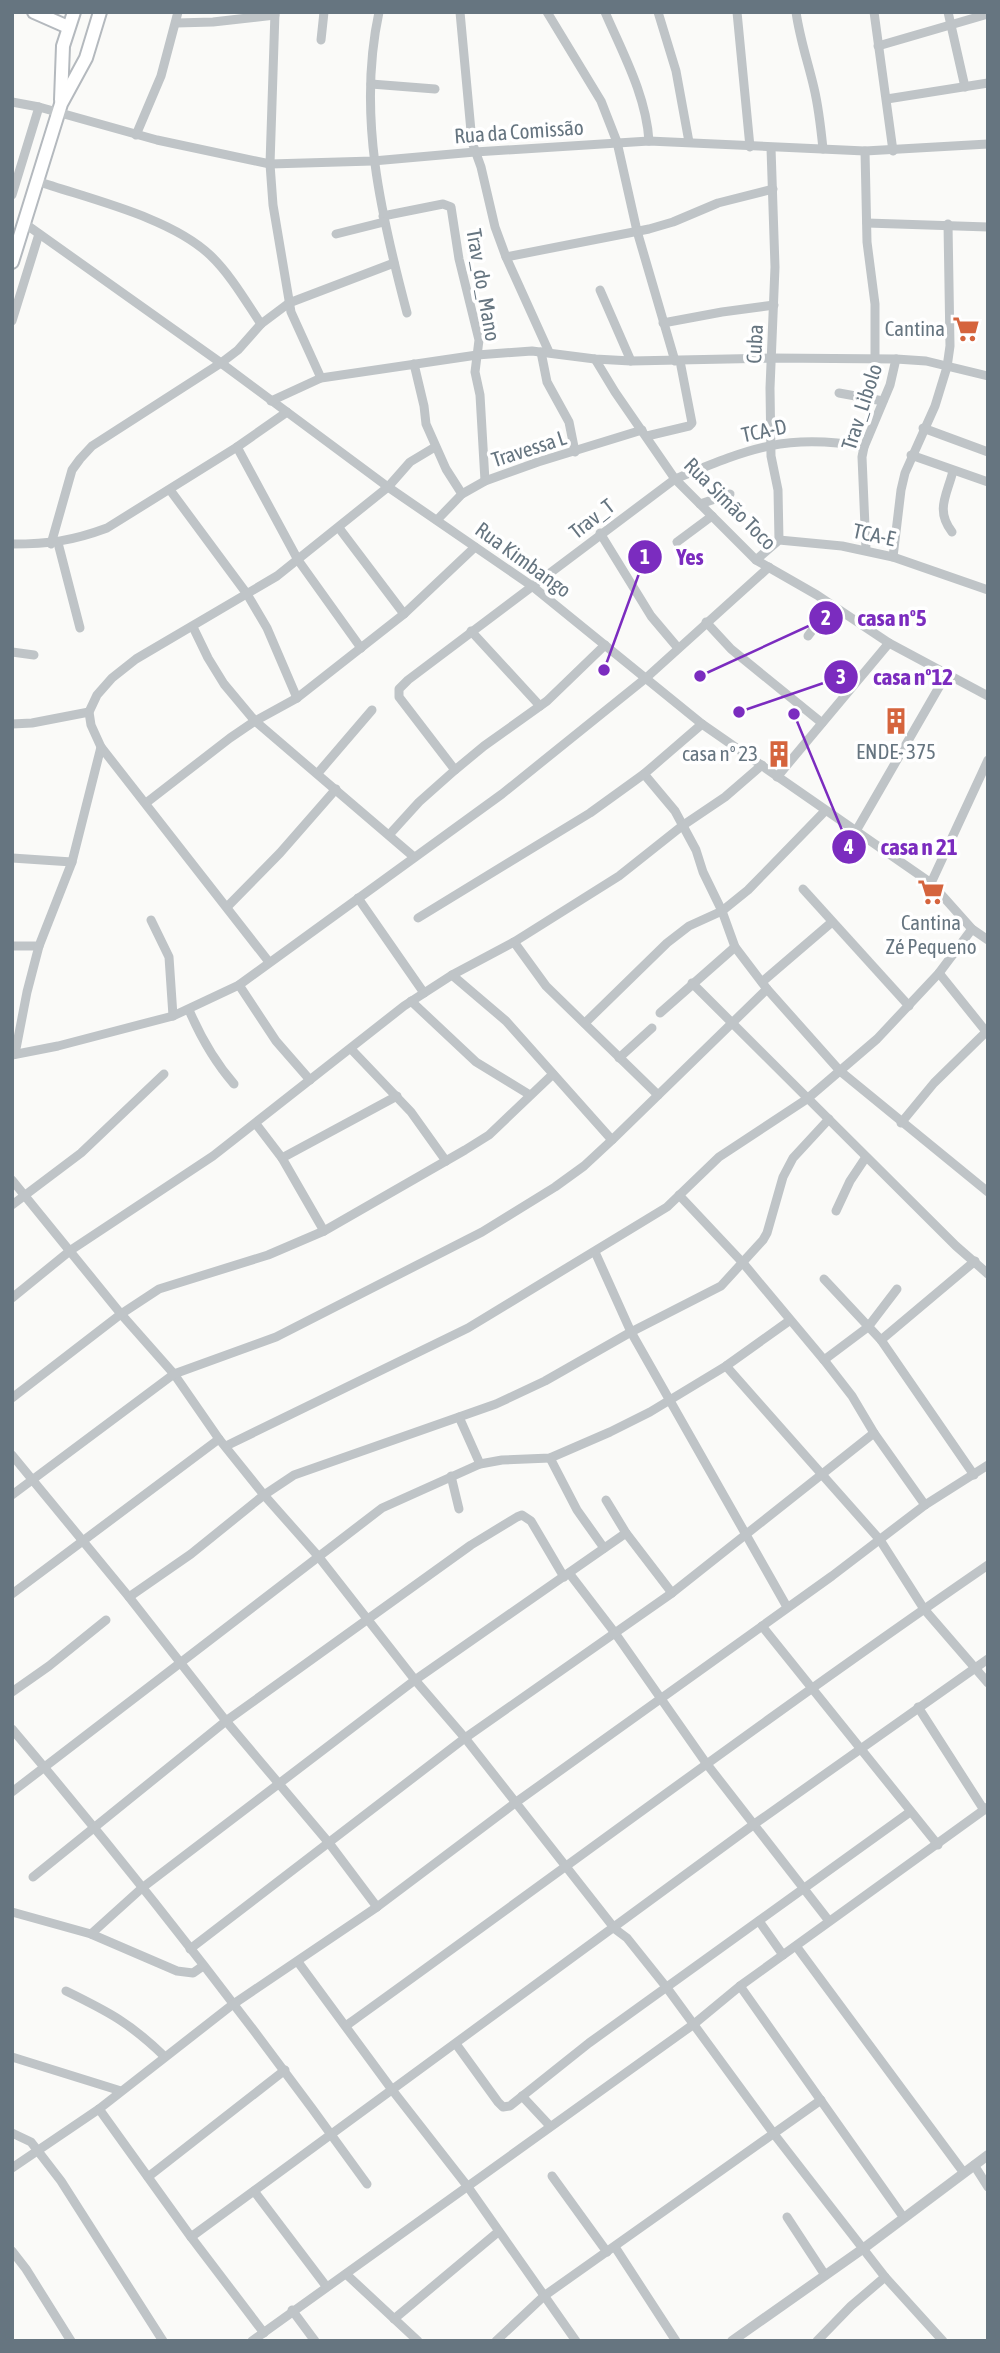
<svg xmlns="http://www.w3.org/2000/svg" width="1000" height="2353" viewBox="0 0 1000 2353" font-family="'Asap Condensed',sans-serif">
  <rect width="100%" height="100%" fill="#fafaf8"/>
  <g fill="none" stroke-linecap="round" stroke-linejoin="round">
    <defs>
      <g id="secondary">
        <path d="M34 12 68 27"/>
        <path d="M61 100 63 46 74 12"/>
        <path d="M12 262 61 104 86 58 100 12"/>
      </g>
    </defs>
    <use href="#secondary" stroke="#b4b9be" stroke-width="16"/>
    <g stroke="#bfc4c7" stroke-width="9">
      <path d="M275 12 270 164 273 205 291 312 321 378"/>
      <path d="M379 12C357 114 381 215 407 313"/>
      <path d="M460 12 472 142 481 167 495 227 506 257 549 352"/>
      <path d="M547 12 601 101 617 142 637 231 675 361"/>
      <path d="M605 12C623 54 646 95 649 141"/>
      <path d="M658 12 676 71 689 142"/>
      <path d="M737 12 750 147"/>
      <path d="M796 12C800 40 808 62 814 88 819 109 821 129 823 149"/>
      <path d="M874 12 893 151"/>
      <path d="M948 12 965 87"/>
      <path d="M176 23 213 22 275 15"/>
      <path d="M321 40 324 12"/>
      <path d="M878 46 988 14"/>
      <path d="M371 84 435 89"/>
      <path d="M887 99 988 83"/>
      <path d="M12 102 39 107 157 140 270 164 373 161 475 152 649 141 865 151 988 144"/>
      <path d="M136 135 161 76 178 12"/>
      <path d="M771 148 775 267 770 388 771 456 778 490 779 540"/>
      <path d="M865 151 867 242 875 304V358"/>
      <path d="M37 181C89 199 170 217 210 255 230 274 245 300 261 324"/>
      <path d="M12 195 39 107"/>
      <path d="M383 216 443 204 451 207 459 259 479 340 475 372 480 395 485 481"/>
      <path d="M24 223 221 363 388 487 532 586 702 724 931 883 972 929 988 940"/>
      <path d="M867 223 988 227"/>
      <path d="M336 234 384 222"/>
      <path d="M506 257 649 229 673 222 718 203 773 189"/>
      <path d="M600 290 631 361"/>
      <path d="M12 321 39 234"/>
      <path d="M663 323 722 312 774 305"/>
      <path d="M541 352 547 382 569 422 575 452"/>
      <path d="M595 359 615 392 675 479 756 560 817 595 889 643 988 696"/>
      <path d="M414 364 424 406 426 424 446 469 462 494"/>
      <path d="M839 393 883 401"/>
      <path d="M271 401 321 378 477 355 532 351 595 359 631 361 771 358 896 359 926 361 988 376"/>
      <path d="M923 428 988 452"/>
      <path d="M647 436 689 426 692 423 680 361"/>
      <path d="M237 447 298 560 361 648"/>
      <path d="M911 455 988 482"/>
      <path d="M170 490 247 594 267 628 297 698"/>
      <path d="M700 504 730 494"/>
      <path d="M437 520 462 494 485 481 538 462 642 430"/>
      <path d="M339 528 404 614"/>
      <path d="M952 532C935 510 947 495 953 471"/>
      <path d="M600 533 651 616 678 648"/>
      <path d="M677 542 712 516"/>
      <path d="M58 543 80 628"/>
      <path d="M12 544C49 544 72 541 107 528L237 447 287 412"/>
      <path d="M51 544 72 470 80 459 92 446 221 363 238 350 261 324 289 303 394 263"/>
      <path d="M866 550 862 457 864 447 890 385 896 359"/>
      <path d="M893 557 901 490 905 473 935 406 947 367 950 346 948 224"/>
      <path d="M756 560 779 540 842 546 893 557 988 590"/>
      <path d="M706 622 731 649 822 723"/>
      <path d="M193 627 208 658 224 684 255 721 414 857"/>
      <path d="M471 631 540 706"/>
      <path d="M808 636 831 605"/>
      <path d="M12 652 34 655"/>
      <path d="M12 724 32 723 89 712"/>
      <path d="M455 770 399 697V689L408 680 675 479C746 450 786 432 864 447"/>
      <path d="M318 773 372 710"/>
      <path d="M644 774 675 811 696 850 703 872 722 911 735 947 767 989 840 1071 988 1192"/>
      <path d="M777 777 889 643"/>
      <path d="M146 803 230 738 255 721 297 698 404 614 475 547"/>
      <path d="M856 831 946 675"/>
      <path d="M389 835 419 802 455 770 484 746 547 701 605 645"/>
      <path d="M12 858 72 862"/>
      <path d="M931 883 988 760"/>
      <path d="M803 889 909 1006"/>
      <path d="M358 898 424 993"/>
      <path d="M227 907 280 853 336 789"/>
      <path d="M418 918 590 813 644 774 702 724"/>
      <path d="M151 920 169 957 173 1016"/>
      <path d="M514 942 546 986 658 1095"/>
      <path d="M12 946H39L72 862 101 747"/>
      <path d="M269 962 101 747 91 725 89 712 97 695 112 678 136 659 277 576 388 487 410 462 435 447"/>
      <path d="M939 973 988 1034"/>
      <path d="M452 975 506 1021 612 1140"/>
      <path d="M762 982 832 922"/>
      <path d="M692 983 956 1246 988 1274"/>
      <path d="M239 985 276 1041 310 1080"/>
      <path d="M411 1001 476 1062 530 1095"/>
      <path d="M189 1010C201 1038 214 1061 234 1084"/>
      <path d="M660 1013 735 947"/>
      <path d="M585 1023 667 943 689 926 722 911 748 890 825 811"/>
      <path d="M351 1049 411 1112 446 1161"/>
      <path d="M15 1054 27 992 39 946"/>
      <path d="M12 1055 58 1046 173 1016 239 985 502 794 646 678 769 567"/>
      <path d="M619 1058 652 1028"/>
      <path d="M901 1123 934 1083 986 1032"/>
      <path d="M256 1124 282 1158 324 1231"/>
      <path d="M282 1158 397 1096"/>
      <path d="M12 1180 121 1314 174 1374 219 1439 264 1495 318 1556 415 1680 465 1738 615 1929 627 1938 667 1988 774 2134 885 2277 943 2341"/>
      <path d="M679 1195 743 1263 824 1360 852 1396 874 1433 925 1505"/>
      <path d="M12 1205 81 1153 164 1074"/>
      <path d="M836 1211 850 1181 866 1157"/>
      <path d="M595 1252 631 1332 787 1607"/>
      <path d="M824 1279 881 1340 974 1475"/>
      <path d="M12 1298 71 1250 213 1156 404 1006 452 975 514 942 619 876 682 826 725 797 762 765"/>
      <path d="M881 1340 975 1261"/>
      <path d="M824 1360 868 1327 897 1289"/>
      <path d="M726 1366 880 1540 924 1609 988 1683"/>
      <path d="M12 1398 121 1314 159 1289 268 1255 324 1231 465 1150 489 1135 553 1074"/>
      <path d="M459 1417 480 1464"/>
      <path d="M226 1446 468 1328 667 1207 719 1157 807 1099 877 1039 939 973 972 929"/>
      <path d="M12 1455 129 1597 226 1721 329 1843 377 1907"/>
      <path d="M550 1458 577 1510 604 1548"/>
      <path d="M451 1476 459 1509"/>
      <path d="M12 1495 174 1374 276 1337 482 1232 555 1187 584 1166 612 1140 767 989"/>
      <path d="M606 1500 626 1533 672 1593"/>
      <path d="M569 1573 615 1633 706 1763 829 1921"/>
      <path d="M12 1594 219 1439"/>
      <path d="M129 1597 191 1554 264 1495 294 1475 496 1404 545 1381 631 1332 721 1286 763 1240 767 1233 783 1177 793 1158 829 1119"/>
      <path d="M762 1626 938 1845"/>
      <path d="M12 1692 49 1666 106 1620"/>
      <path d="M918 1707 984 1810"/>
      <path d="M12 1729C136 1875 255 2028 367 2184"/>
      <path d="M12 1792 382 1508 480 1464 502 1460 550 1458 610 1432 650 1412 726 1366 789 1321"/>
      <path d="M33 1877 226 1721 471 1545 517 1517 522 1515 531 1521 564 1577"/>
      <path d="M12 1912 91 1934 177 1971 193 1973 203 1966"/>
      <path d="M759 1921 783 1955"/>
      <path d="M91 1934 142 1888 415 1680 626 1533"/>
      <path d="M796 1946 964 2173"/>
      <path d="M190 1949 465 1738 672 1593 874 1433"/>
      <path d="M298 1962 393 2091 468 2187 576 2341"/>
      <path d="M740 1986 904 2218"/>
      <path d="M66 1991C109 2012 130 2023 164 2056"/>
      <path d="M347 2025C560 1872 771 1714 988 1565"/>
      <path d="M456 2044 498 2102 503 2107 510 2106 589 2043 910 1812"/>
      <path d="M12 2057 121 2091"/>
      <path d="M522 2096 550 2126"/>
      <path d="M99 2109 191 2237 264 2333"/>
      <path d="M12 2133 31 2142 61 2181 163 2341"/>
      <path d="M974 2165 988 2187"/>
      <path d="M12 2168 99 2109 232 2005 377 1907 515 1803 832 1576 925 1505 988 1465"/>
      <path d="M552 2176 607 2252"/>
      <path d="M148 2177 285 2070"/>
      <path d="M254 2191 326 2286"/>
      <path d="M787 2217 825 2275"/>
      <path d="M191 2237 753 1825 988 1659"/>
      <path d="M615 2247 676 2341"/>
      <path d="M12 2251 26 2269 71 2341"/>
      <path d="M346 2274 418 2341"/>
      <path d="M292 2310 315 2341"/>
      <path d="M394 2319 498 2232"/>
      <path d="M252 2341 694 2024 740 1986 988 1807"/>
      <path d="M496 2341 544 2296 821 2100"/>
      <path d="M817 2341 851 2306 885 2277"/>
    </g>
    <path stroke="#bfc4c7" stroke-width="10" d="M732 2341 864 2248 988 2155"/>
    <use href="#secondary" stroke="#fff" stroke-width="12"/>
  </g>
  <defs>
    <symbol id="supermarket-bare" viewBox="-9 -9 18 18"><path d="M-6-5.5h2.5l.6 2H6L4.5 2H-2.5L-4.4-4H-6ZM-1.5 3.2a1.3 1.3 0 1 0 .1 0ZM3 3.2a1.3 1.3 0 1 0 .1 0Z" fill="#d5643d" stroke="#fff" stroke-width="2.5" paint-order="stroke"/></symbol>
    <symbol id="building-bare" viewBox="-9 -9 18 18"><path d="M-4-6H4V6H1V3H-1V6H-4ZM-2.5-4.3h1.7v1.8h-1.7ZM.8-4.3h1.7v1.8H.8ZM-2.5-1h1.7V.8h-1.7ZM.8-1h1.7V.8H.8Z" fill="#d5643d" stroke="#fff" stroke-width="2.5" paint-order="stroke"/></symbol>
  </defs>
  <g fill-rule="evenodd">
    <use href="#supermarket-bare" x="947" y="310" width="38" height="38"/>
    <use href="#building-bare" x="877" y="702" width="38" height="38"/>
    <use href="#building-bare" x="760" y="735" width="38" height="38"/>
    <use href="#supermarket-bare" x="912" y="873" width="38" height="38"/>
  </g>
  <g text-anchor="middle" stroke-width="7" stroke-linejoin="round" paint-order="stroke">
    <g font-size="21" fill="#667580" stroke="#fff">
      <text transform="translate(519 132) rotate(-4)" y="7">Rua da Comissão</text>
      <text transform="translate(483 285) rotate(80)" y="7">Trav_do_Mano</text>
      <text transform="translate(755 344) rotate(-87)" y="7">Cuba</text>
      <text transform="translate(862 407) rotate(-72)" y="7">Trav_Libolo</text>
      <text transform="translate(764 431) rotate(-12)" y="7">TCA-D</text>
      <text transform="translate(529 449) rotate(-18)" y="7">Travessa L</text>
      <text transform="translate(730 504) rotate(45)" y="7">Rua Simão Toco</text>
      <text transform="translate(592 519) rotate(-38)" y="7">Trav_T</text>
      <text transform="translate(874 535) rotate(12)" y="7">TCA-E</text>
      <text transform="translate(523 560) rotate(36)" y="7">Rua Kimbango</text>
    </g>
    <g font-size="21" fill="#667580" stroke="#fff" text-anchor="end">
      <text x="945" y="336">Cantina</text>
      <text x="896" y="759" text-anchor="middle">ENDE- 375</text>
      <text x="758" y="761">casa nº 23</text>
      <text x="931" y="930" text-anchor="middle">Cantina<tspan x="931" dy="24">Zé Pequeno</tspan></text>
    </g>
  </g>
  <path fill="none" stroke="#7b2cbf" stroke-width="2.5" d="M604 670L645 557M700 676L826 618M739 712L841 677M794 714L849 847"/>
  <g fill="#7b2cbf" stroke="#fff" stroke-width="2.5">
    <circle cx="604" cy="670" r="7"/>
    <circle cx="700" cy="676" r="7"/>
    <circle cx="739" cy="712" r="7"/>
    <circle cx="794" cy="714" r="7"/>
    <circle cx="645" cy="557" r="18"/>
    <circle cx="826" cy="618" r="18"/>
    <circle cx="841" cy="677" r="18"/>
    <circle cx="849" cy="847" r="18"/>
  </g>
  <g font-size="21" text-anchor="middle" font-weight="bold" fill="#fff">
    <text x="645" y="564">1</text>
    <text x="826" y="625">2</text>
    <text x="841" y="684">3</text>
    <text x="849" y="854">4</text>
  </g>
  <g font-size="23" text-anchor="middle" font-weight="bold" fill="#7b2cbf" stroke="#fff" stroke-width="7" stroke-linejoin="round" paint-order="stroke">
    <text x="690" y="565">Yes</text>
    <text x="892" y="626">casa nº5</text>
    <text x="913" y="685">casa nº12</text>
    <text x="919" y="855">casa n 21</text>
  </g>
  <rect width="1000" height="2353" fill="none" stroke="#667580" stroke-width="28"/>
</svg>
